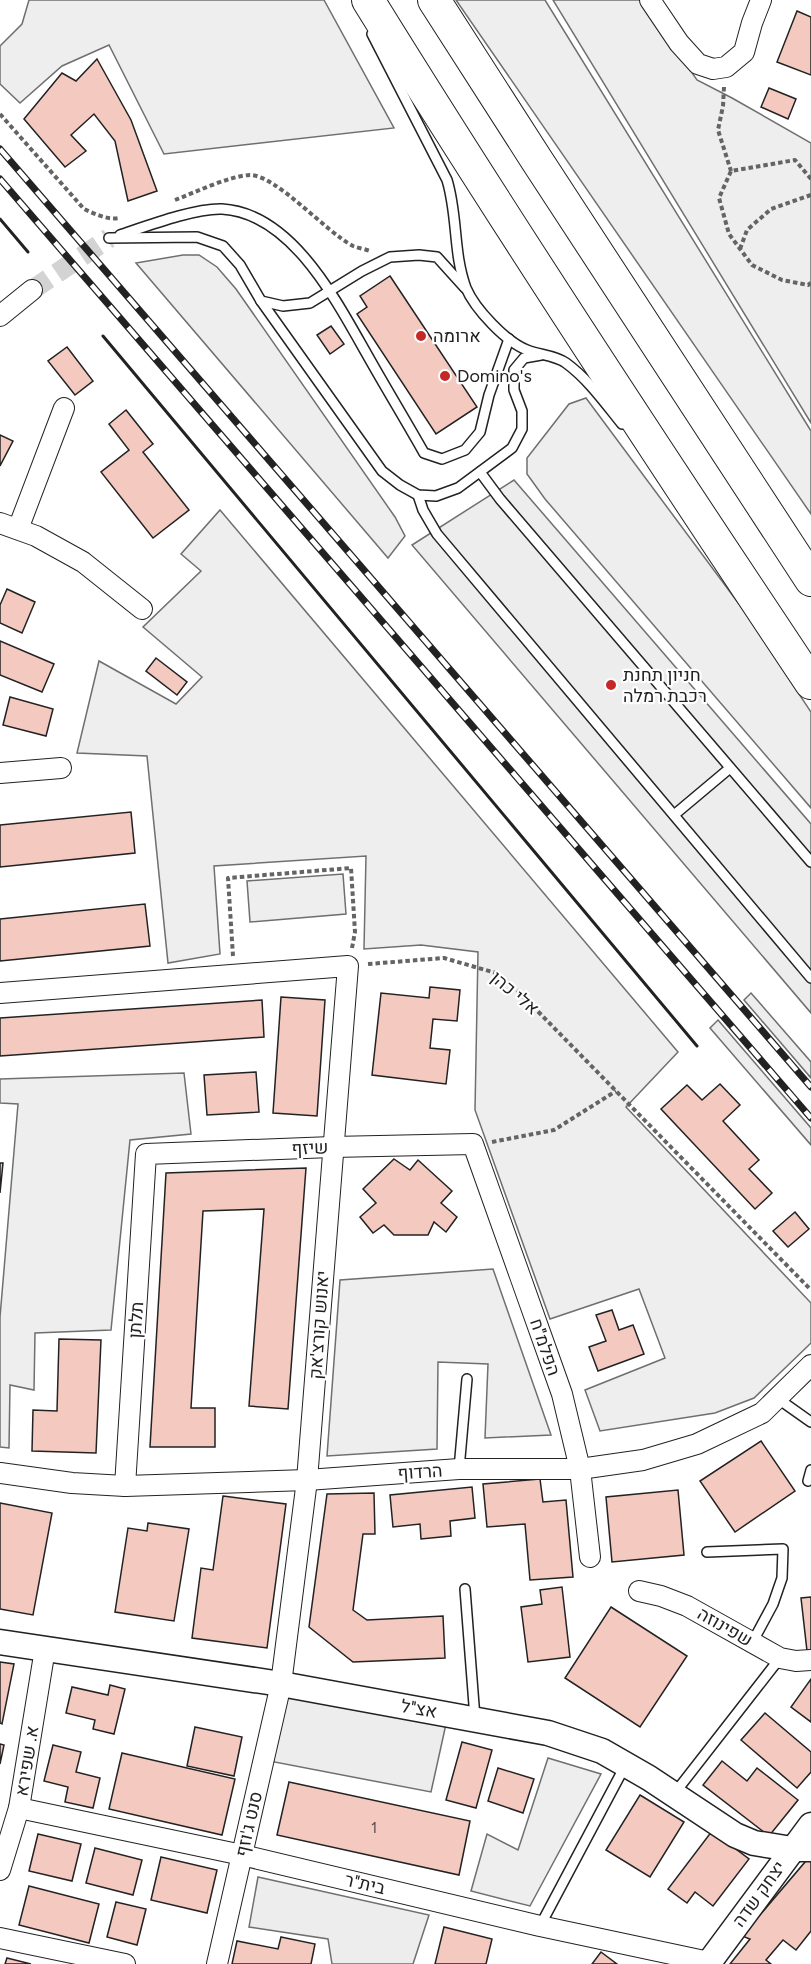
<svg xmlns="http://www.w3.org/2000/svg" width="811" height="1964" viewBox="0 0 811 1964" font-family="Figtree,Heebo,sans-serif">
  <rect width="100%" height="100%" fill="#fff"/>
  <g fill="#eee" stroke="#6f6f6f" stroke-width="1.5">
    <path d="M29 0H324L394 128 164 154 109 45 62 66 20 103 0 84V46L22 24Z"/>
    <path d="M456 0H545L811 431V514Z"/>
    <path d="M553 0H641L697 80 732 98 811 143V423Z"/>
    <path d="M183 255H199L217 267 236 289 395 517 405 536 388 558 136 263Z"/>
    <path d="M586 398 742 608 811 712V808L545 499 527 474V458L569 404Z"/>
    <path d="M220 510 678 1052 626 1107 811 1303V1343L754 1398 715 1413 600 1431 585 1390 665 1358 639 1289 550 1319 475 1110 478 952 421 945 364 949 366 856 214 866 220 954 168 963 147 756 77 753 99 661 176 704 202 677 143 627 201 571 181 554Z"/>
    <path d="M343 874 346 914 250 922 247 881Z"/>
    <path d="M184 1073 191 1134 130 1140 111 1330 35 1333 34 1390 10 1385 9 1448 0 1447V1317L18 1104 0 1103V1079Z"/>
    <path d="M493 1269 551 1435 485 1438 488 1364 438 1362 437 1449 327 1456 340 1280Z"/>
    <path d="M548 1758 601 1774 530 1906 471 1891 487 1834 518 1850Z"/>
  </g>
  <g fill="#ededed" stroke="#6f6f6f" stroke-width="1.5">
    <path d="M514 480 811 824V1013L412 545Z"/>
    <path d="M751 993 811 1062V1078L744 1000Z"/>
    <path d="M718 1020 811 1128V1145L710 1028Z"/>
    <path d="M281 1684 448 1715 431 1792 264 1760Z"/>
    <path d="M258 1877 429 1915 413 1964H332L328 1939 249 1927Z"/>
  </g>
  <g fill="#f3c9c0" stroke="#222" stroke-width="1.5">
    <path d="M797 11 811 17V75L777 62Z"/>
    <path d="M97 59 131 120 157 191 128 201 115 141 94 114 71 135 86 151 65 167 24 119 62 73 76 81Z"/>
    <path d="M769 88 796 99 788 119 761 107Z"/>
    <path d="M390 276 477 407 436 434 357 314 367 307 360 296Z"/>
    <path d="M331 326 344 344 330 354 317 335Z"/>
    <path d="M67 347 93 381 75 395 48 361Z"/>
    <path d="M126 410 153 444 143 452 189 510 153 538 101 472 129 450 109 424Z"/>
    <path d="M0 435 13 441 0 466Z"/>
    <path d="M7 589 35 602 22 633 0 623V605Z"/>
    <path d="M0 641 54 664 42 692 0 675Z"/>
    <path d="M156 658 187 682 177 695 146 671Z"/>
    <path d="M10 697 53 709 46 736 3 725Z"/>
    <path d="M131 812 135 853 0 867V825Z"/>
    <path d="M145 904 150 946 0 961V919Z"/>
    <path d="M430 987 460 990 457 1021 433 1019 430 1048 450 1050 446 1084 372 1075 381 993 429 998Z"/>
    <path d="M281 997 325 1000 317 1116 273 1113Z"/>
    <path d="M262 1000 264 1037 0 1056V1018Z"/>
    <path d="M256 1072 259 1112 207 1115 204 1075Z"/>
    <path d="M720 1084 740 1105 723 1121 759 1160 749 1169 772 1193 755 1209 661 1109 687 1085 702 1100Z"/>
    <path d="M394 1159 410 1170 418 1160 452 1191 441 1203 457 1217 446 1232 434 1222 428 1235H394L384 1225 373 1233 360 1217 376 1203 363 1189Z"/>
    <path d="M0 1163H3L0 1193Z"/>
    <path d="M306 1168 288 1409 249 1406 264 1209 203 1211 191 1408H215V1447H150L166 1173Z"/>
    <path d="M795 1212 809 1229 788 1247 773 1231Z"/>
    <path d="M612 1310 619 1330 633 1325 644 1354 598 1371 589 1347 606 1341 596 1315Z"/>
    <path d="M59 1339 101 1340 96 1453 32 1451 33 1410 57 1411Z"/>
    <path d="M761 1441 795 1491 735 1532 700 1481Z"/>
    <path d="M540 1479 543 1502 566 1500 573 1577 530 1580 525 1524 487 1527 483 1484Z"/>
    <path d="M472 1487 475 1518 450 1521 451 1536 421 1539 420 1524 393 1527 390 1495Z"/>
    <path d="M678 1490 684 1555 612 1562 606 1497Z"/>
    <path d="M374 1493 375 1534H363L353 1610 367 1620 443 1616 445 1658 353 1662 309 1627 327 1494Z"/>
    <path d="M223 1496 286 1504 267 1648 192 1638 201 1568 213 1570Z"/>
    <path d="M0 1503 52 1513 33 1615 0 1609Z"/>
    <path d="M148 1523 189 1529 174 1621 115 1612 128 1528 147 1531Z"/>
    <path d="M562 1587 570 1657 528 1662 521 1607 542 1604 540 1590Z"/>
    <path d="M811 1597V1650L807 1651 801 1598Z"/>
    <path d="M611 1607 687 1656 640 1727 565 1678Z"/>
    <path d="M0 1662 14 1664 2 1724 0 1723Z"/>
    <path d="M811 1679V1722L791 1707Z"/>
    <path d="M110 1685 125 1689 114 1734 93 1729 95 1720 66 1713 72 1687 108 1695Z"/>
    <path d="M765 1713 811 1752V1772L797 1788 741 1740Z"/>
    <path d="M195 1727 242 1737 234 1776 187 1766Z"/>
    <path d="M462 1742 492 1750 476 1808 446 1800Z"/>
    <path d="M0 1744 4 1745 0 1764Z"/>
    <path d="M53 1745 81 1752 76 1772 100 1778 93 1808 65 1802 68 1787 44 1781Z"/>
    <path d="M122 1753 235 1779 222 1835 109 1809Z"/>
    <path d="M722 1761 747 1781 757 1768 798 1800 769 1836 703 1785Z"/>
    <path d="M498 1768 534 1779 523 1813 488 1801Z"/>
    <path d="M289 1782 470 1821 459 1875 277 1835Z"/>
    <path d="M640 1795 684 1822 650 1877 606 1850Z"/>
    <path d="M712 1831 749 1859 713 1906 695 1892 687 1903 668 1889Z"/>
    <path d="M38 1834 81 1844 72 1881 29 1871Z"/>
    <path d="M95 1848 142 1860 133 1895 86 1883Z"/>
    <path d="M811 1855V1931L796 1950 783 1940 766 1960 771 1964H730L750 1939 742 1936Z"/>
    <path d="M161 1857 217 1870 207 1913 151 1900Z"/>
    <path d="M29 1886 99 1904 89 1943 19 1925Z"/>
    <path d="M116 1902 146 1909 137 1945 107 1937Z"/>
    <path d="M444 1927 492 1939 486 1964H435Z"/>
    <path d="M281 1937 315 1944 311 1964H232L237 1941 278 1949Z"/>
    <path d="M601 1952 617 1964H592Z"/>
    <path d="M7 1958 31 1964H5Z"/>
  </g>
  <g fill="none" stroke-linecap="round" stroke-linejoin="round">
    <path stroke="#d3d3d3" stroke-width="20" stroke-dasharray="20 10" stroke-linecap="butt" d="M32 290 109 238"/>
    <defs>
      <g id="service">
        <path d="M372 34 447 180C458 216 453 253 466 288 475 309 506 342 527 350 539 355 555 355 566 363 588 379 605 403 622 424"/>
        <path d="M120 235C147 226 195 208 222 209 293 213 338 304 369 358 387 390 406 421 424 453L442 459 465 450 480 432 489 395 509 339"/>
        <path d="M109 238 197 237 223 246 240 265 261 301 382 471 400 485 418 495 436 496 458 488 512 448 522 429V411L514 390V370L524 358 541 355"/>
        <path d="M261 301 283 306 310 303 362 271 390 257 419 255 437 257 465 288"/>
        <path d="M480 472 500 499 811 862"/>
        <path d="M418 495 423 510 437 534 811 978"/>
        <path d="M674 815 730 768"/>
        <path d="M777 1398 811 1422"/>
        <path d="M459 1469 467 1379"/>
        <path d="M808 1481 811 1470"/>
        <path d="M707 1552 783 1549 782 1578 773 1604 752 1643"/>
        <path d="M465 1589 475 1718"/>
        <path d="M674 1794 780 1658"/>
        <path d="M540 1926 625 1766"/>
      </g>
      <g id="minor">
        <path d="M650 0 679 43 698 64 713 69 726 67 744 52 752 23 761 0"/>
        <path d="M0 316 32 290"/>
        <path d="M0 523 36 536 83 562 142 609"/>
        <path d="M18 529 64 408"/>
        <path d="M0 773 61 768"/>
        <path d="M0 993 348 966 307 1480 281 1684 217 1964"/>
        <path d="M0 1473 72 1483 125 1486 307 1480 459 1469H580L643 1460 697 1444 762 1413 811 1365"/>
        <path d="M125 1486 146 1154 332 1147 473 1144 562 1394 580 1469 590 1557"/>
        <path d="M639 1591 661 1596 687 1606 780 1658 796 1661 811 1660"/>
        <path d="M19 1808 242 1855 540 1926 709 1962"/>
        <path d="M0 1870 19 1808 45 1649"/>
        <path d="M0 1938 125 1964"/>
      </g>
      <g id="tertiary">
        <path d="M0 1642 281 1684 548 1733 602 1751 649 1778 735 1835 754 1843 792 1849H811"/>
        <path d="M708 1964 811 1825"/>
      </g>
      <g id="trunk">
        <path d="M368 0C511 231 660 457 811 683"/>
        <path d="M434 0 536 159 811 580"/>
      </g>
    </defs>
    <use href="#service" stroke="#222" stroke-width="12"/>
    <use href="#minor" stroke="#222" stroke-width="22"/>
    <use href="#tertiary" stroke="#222" stroke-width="27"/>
    <use href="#trunk" stroke="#222" stroke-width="34"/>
    <g stroke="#646464" stroke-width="4" stroke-dasharray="4.5 3" stroke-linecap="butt">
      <path d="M724 87 723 106 718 130 731 171"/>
      <path d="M0 114 84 209C95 214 107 220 119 218"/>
      <path d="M811 179 795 160 731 171 719 198 729 234 752 265 782 280 808 285 811 283"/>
      <path d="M175 200C196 192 229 176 250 175 276 175 326 232 353 246 358 248 365 249 370 251"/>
      <path d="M740 249 747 230 771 209 811 195"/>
      <path d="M233 956 228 878 351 868 355 932 352 948"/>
      <path d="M368 964 444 958 496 973 516 989 811 1290"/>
      <path d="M492 1142 554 1130 616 1091"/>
    </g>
    <use href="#service" stroke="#fff" stroke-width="9"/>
    <use href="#minor" stroke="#fff" stroke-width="20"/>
    <use href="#tertiary" stroke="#fff" stroke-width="24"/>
    <use href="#trunk" stroke="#fff" stroke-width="32"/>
    <defs>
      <g id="rail">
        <path d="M0 149 811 1087"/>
        <path d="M0 179 811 1118"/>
      </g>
    </defs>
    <use href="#rail" stroke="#222" stroke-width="7"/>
    <use href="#rail" stroke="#fff" stroke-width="4.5" stroke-dasharray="14" stroke-linecap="butt"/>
    <g stroke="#222" stroke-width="3">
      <path d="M0 219 28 252"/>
      <path d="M103 336 697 1046"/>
    </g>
  </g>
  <g fill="#c62828" stroke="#fff" stroke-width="2">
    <circle cx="421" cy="336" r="6"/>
    <circle cx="445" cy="376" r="6"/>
    <circle cx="611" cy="685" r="6"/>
  </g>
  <g text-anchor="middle" stroke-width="4.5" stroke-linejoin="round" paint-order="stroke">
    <g font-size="15" fill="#564c4a">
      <text x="374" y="1833">1</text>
    </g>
    <g font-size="18" fill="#222" stroke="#fff" text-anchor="start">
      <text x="433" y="342">ארומה</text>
      <text x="457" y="382">Domino's</text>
      <text x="623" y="681">חניון תחנת<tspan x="623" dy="21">רכבת רמלה</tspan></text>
    </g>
    <g font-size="18" fill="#222" stroke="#fff">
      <text transform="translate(515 993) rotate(40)" y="6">אלי כהן</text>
      <text transform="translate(310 1148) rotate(-2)" y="6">שיזף</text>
      <text transform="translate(136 1320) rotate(-86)" y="6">תלתן</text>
      <text transform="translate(319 1325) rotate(-86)" y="6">יאנוש קורצ'אק</text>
      <text transform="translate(545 1347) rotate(71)" y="6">הפלמ"ח</text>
      <text transform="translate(420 1472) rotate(-4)" y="6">הרדוף</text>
      <text transform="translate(725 1627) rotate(30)" y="6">שפינוזה</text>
      <text transform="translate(419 1709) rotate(10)" y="6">אצ"ל</text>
      <text transform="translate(27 1761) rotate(-81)" y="6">א. שפירא</text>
      <text transform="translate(249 1824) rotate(-77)" y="6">סנט ג'וזף</text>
      <text transform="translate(365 1884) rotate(13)" y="6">בית"ר</text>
      <text transform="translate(759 1894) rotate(-54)" y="6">יצחק שדה</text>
    </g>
  </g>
</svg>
